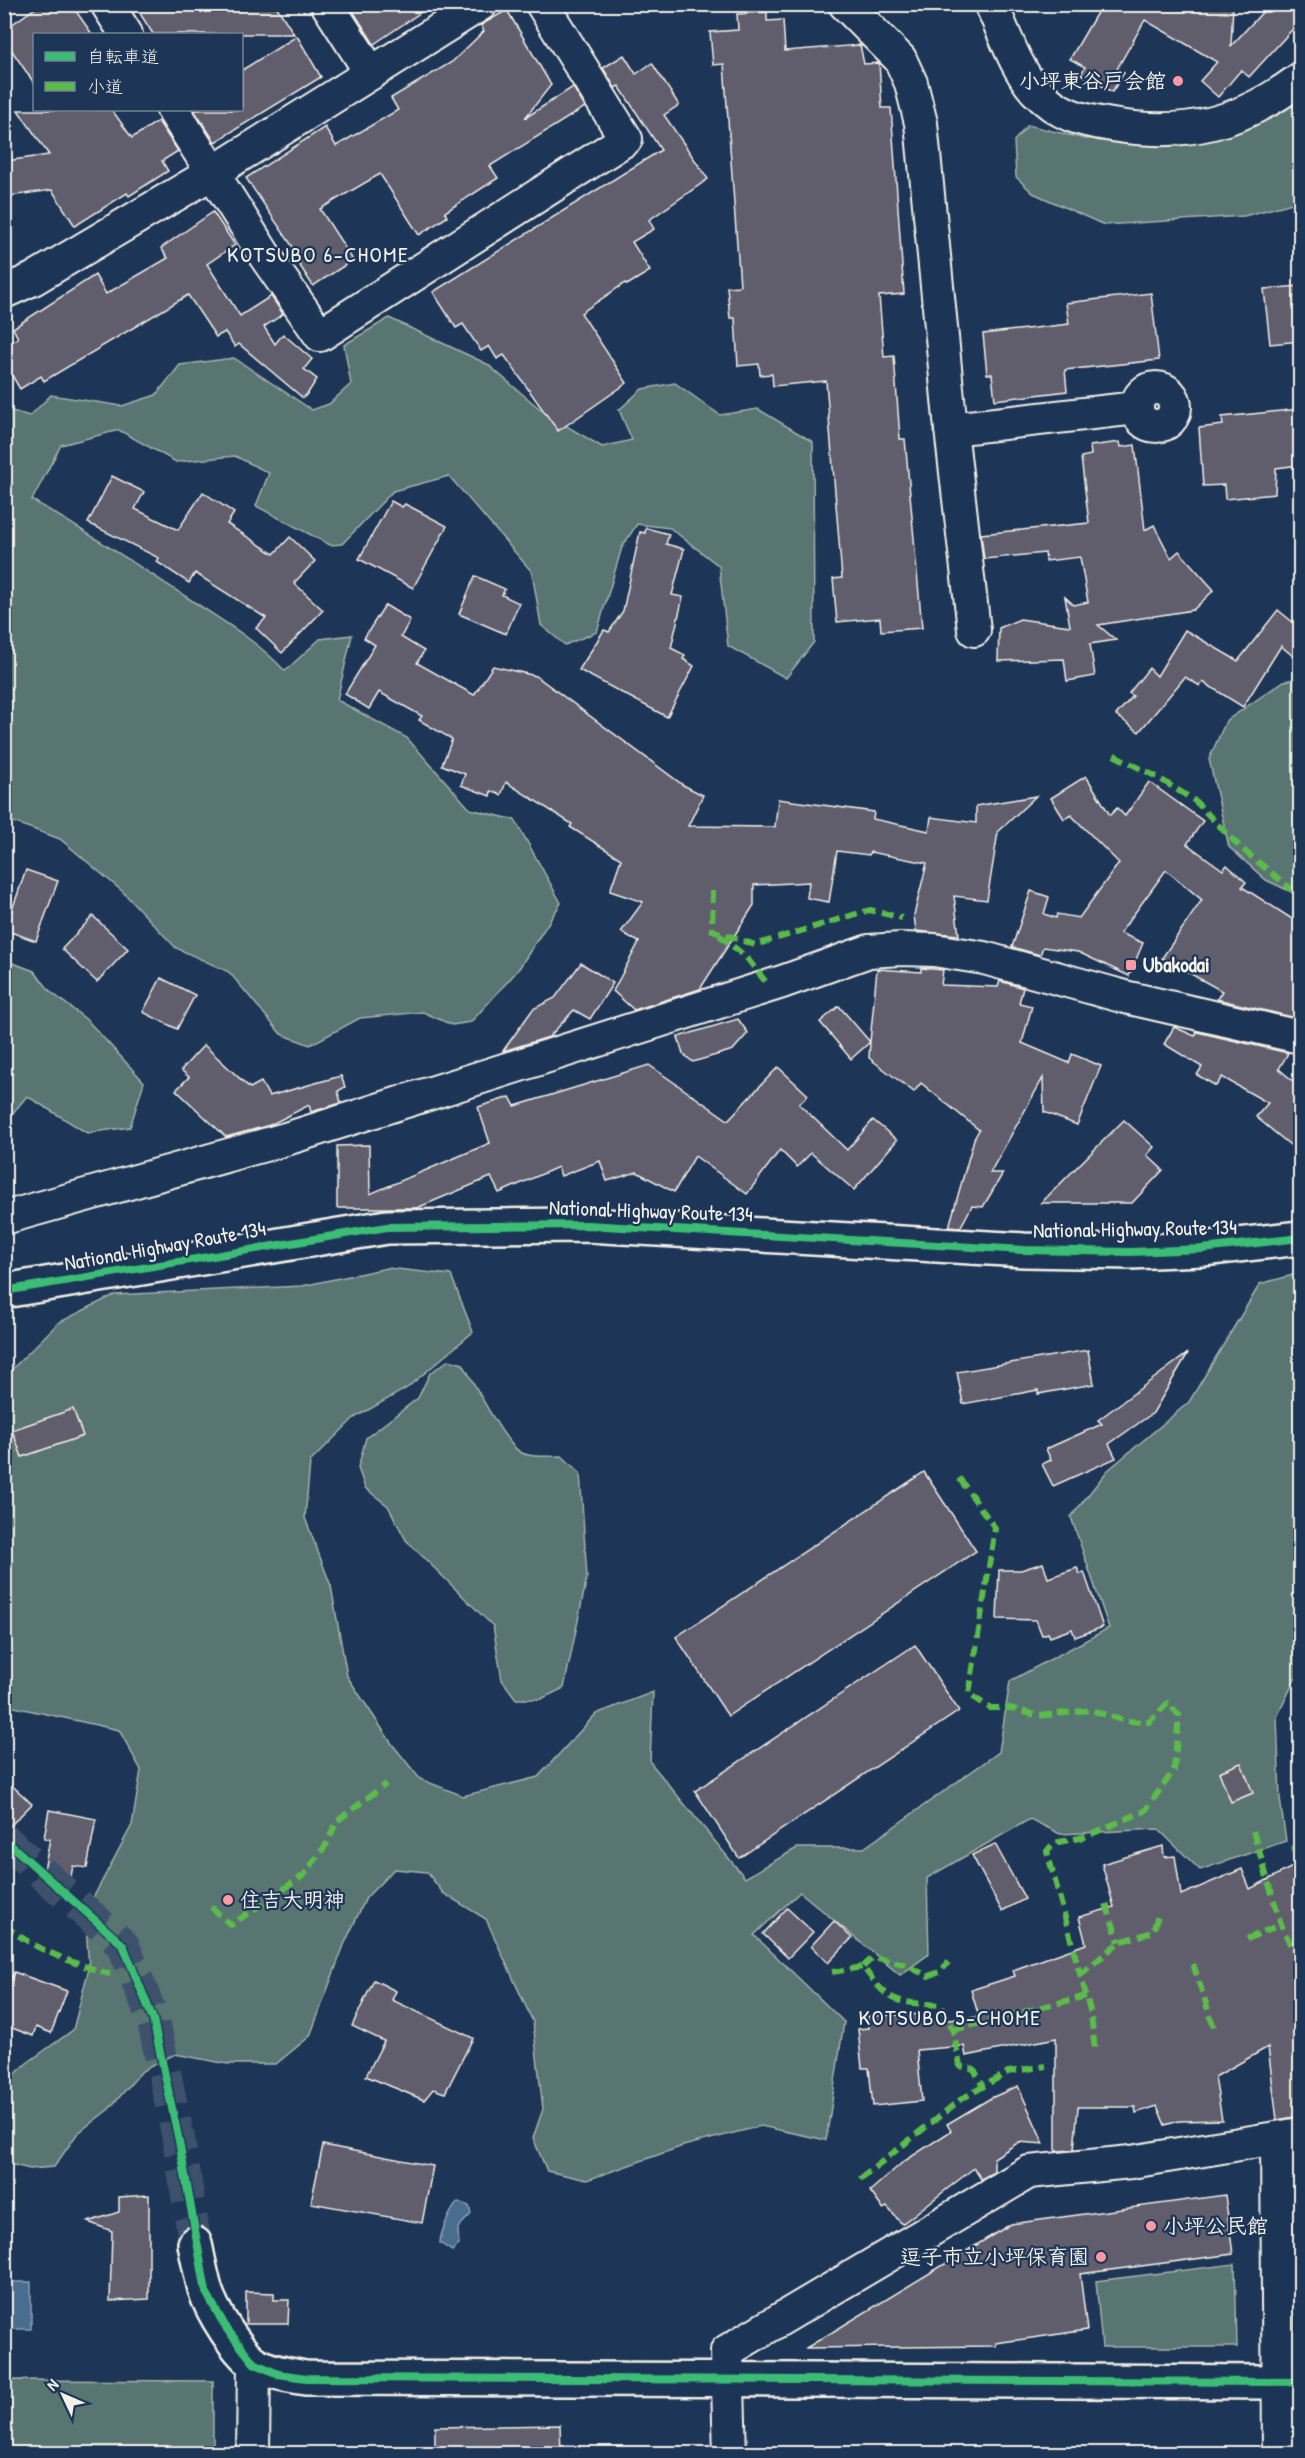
<svg xmlns="http://www.w3.org/2000/svg" width="1305" height="2458" viewBox="0 0 1305 2458" font-family="'Patrick Hand','Klee One',sans-serif">
  <rect width="100%" height="100%" fill="#1d3557"/>
  <filter id="ink" filterUnits="userSpaceOnUse"><feTurbulence type="fractalNoise" baseFrequency=".0167" numOctaves="2"/><feDisplacementMap in="SourceGraphic" scale="12" xChannelSelector="R" yChannelSelector="G"/><feConvolveMatrix kernelMatrix="1 2 1 2 8 2 1 2 1" color-interpolation-filters="sRGB"/></filter>
  <g filter="url(#ink)">
    <g fill="#597471" stroke="#a6b2ac" stroke-width="1.5">
      <path d="M1300 95V201L1244 216 1104 225 1033 193 1016 177 1014 141 1028 125 1085 139 1245 124Z"/>
      <path d="M389 318 487 364 546 414 602 447 632 440 619 410 642 389 675 383 720 415 758 409 813 442 814 642 786 678 728 646 719 566 670 528 637 524 622 547 597 632 565 645 541 625 532 572 449 476 393 491 342 544 330 545 256 506 269 473 235 456 176 462 119 430 61 445 32 500C84 530 134 563 185 596 219 619 257 640 285 671L320 639 352 635 337 700 407 738 470 809 515 820 561 903 518 970 471 1022 452 1025 423 1012 360 1018 310 1045 281 1034 229 972 176 948 122 891 60 839 5 819 4 409 30 416 51 395 122 406 156 395 180 365 234 358 312 410 329 404 351 384 344 345Z"/>
      <path d="M1300 678V896L1266 880 1229 847 1209 759 1226 721 1284 681Z"/>
      <path d="M5 960 34 971 51 992 88 1021 144 1082 130 1127 87 1133 27 1096 5 1123Z"/>
      <path d="M387 1268 451 1275 473 1332 407 1388 354 1418 310 1462 305 1518 331 1586 347 1676 392 1744 420 1779 463 1796 538 1777 596 1714 653 1692 650 1762 745 1878 797 1848H864L999 1752 1010 1681 1109 1628 1071 1517 1107 1471 1189 1402 1260 1284 1300 1273V1676L1295 1679 1277 1717 1280 1799 1286 1841 1200 1870 1158 1829 1060 1834 1030 1819 927 1878 929 1954 900 1975 800 1892 754 1935 844 2022 826 2140 761 2126 683 2146 587 2180 547 2171 533 2138 543 2109 533 2022 486 1919 443 1893 427 1872 394 1869 366 1898 344 1945 310 2036 276 2064H228L175 2054 142 2071 109 2109 77 2134 54 2167 30 2169 5 2163V2084L27 2063 73 2030 89 1968 85 1913 132 1825 141 1770 119 1730 5 1705 4 1377 58 1323 114 1295 302 1286Z"/>
      <path d="M449 1360 463 1364C474 1383 503 1441 520 1452 530 1458 550 1456 562 1456L580 1473 587 1577 564 1688 541 1699H516L502 1680 493 1626 406 1540 388 1506 365 1488 358 1468 366 1438 418 1398 430 1373Z"/>
      <path d="M1235 2264 1237 2347H1102L1096 2281Z"/>
      <path d="M5 2380 213 2381V2453H5Z"/>
    </g>
    <g fill="#486d8f" stroke="#8da2b3" stroke-width="1.5">
      <path d="M458 2202 469 2206 471 2214 458 2228 459 2245 452 2251 440 2243C440 2233 451 2209 458 2202Z"/>
      <rect x="5" y="2282" width="26" height="47"/>
    </g>
    <g fill="#615d6d" stroke="#f4f1e8" stroke-width="1.5">
      <path d="M41 4H71L92 34H34V83L4 39V30Z"/>
      <path d="M134 4H275L294 34H153Z"/>
      <path d="M362 4H433L374 44 353 11Z"/>
      <path d="M1102 4H1233L1231 46 1270 4H1300V21L1249 77 1241 70 1218 97 1200 81 1217 62 1145 20 1117 69 1124 73 1112 92 1081 74 1085 67 1070 59Z"/>
      <path d="M507 10 551 85 525 118 573 87 585 107 490 166 498 178 445 212 447 217 419 235 380 174 320 209 353 260 313 286 295 258 299 256 246 178 325 127 336 146 398 110 391 98 452 62 484 31 481 25Z"/>
      <path d="M767 12V21L783 20 785 51 860 45 864 64 879 63 882 108H891L904 294 879 296 884 357 894 356 900 439H905L922 628 881 631 880 618 837 622 833 579 842 578 826 381 773 386 772 374 760 375 759 364 738 366 735 318H730L727 287 740 286 724 64 713 65 710 32 738 30 737 14Z"/>
      <path d="M297 36 321 77 215 142 194 110H242V70Z"/>
      <path d="M624 55 636 74 652 63 679 105 664 115 708 179 649 220 654 229 632 242 650 271 627 285 625 283 581 313 627 383 558 431 504 355 497 359 489 346 481 351 463 324 456 328 433 292 661 150 619 86 615 88 603 68Z"/>
      <path d="M18 110H112L132 138 158 121 178 151 162 161 168 171 129 196 127 193 75 226 52 190 10 196 6 161 49 155Z"/>
      <path d="M213 212 235 245 207 264 240 316 271 296 283 314 264 327 275 344 283 334 312 359 304 369 317 379 308 393 303 398 239 344 235 347 225 332 216 337 188 295 44 381 41 376 20 389 4 362V346L18 338 13 328 95 275 106 294 168 258 161 248Z"/>
      <path d="M1300 286V341L1270 344 1264 289Z"/>
      <path d="M1151 293 1159 360 1065 370 1067 391 995 400 992 374H987L983 334 1069 324 1066 303Z"/>
      <path d="M1300 409 1299 465 1276 468 1275 494 1225 499 1224 485 1203 486 1199 428 1223 425 1222 417Z"/>
      <path d="M1120 442 1121 447 1135 445 1145 530 1154 525 1171 558 1179 551 1214 590 1193 610 1098 625 1116 640 1090 644 1095 676 1067 681 1064 659 998 661 999 628 1020 619 1070 626 1065 597 1074 605 1088 602 1080 557 1046 561 1045 553 984 559 981 534 1089 523 1081 457 1091 455 1090 446Z"/>
      <path d="M112 476 144 492 135 509 178 530 203 492 234 513 227 524 274 554 290 537 315 561 294 583 323 610 282 653 256 628 266 618 195 573 189 583 157 562 159 558 88 523Z"/>
      <path d="M391 501 402 507 405 504 447 526 413 588 359 559Z"/>
      <path d="M646 528 669 534 666 544 684 549 672 595 683 597 671 648 685 655 683 659 694 666 667 717 579 670 604 630 609 632 623 611 640 532 645 533Z"/>
      <path d="M475 576 505 589 502 595 519 603 506 634 459 614Z"/>
      <path d="M385 605 410 620 401 637 424 651 417 663 474 695 493 666 536 676 683 785 703 795 688 826 775 827 778 799 874 812 873 819 929 831 931 817 976 823V806L1036 796 998 832 987 900 954 896 959 935 916 931 914 915 927 863 870 852 869 855 837 851 829 902 807 898 809 882 754 885V905L700 989 634 1010 613 991 639 942 621 932 643 902 610 891 621 859 570 827 572 824 506 782 501 795 491 791 490 796 461 785 465 774 442 765 452 739 419 720 422 716 379 692 369 709 345 694 375 645 364 638Z"/>
      <path d="M1278 610 1300 628V662L1281 646 1243 707 1203 682 1200 686 1185 677 1139 732 1116 715 1133 696 1129 693 1149 668 1157 676 1185 630 1238 661Z"/>
      <path d="M1086 776 1110 815 1117 808 1125 816 1149 782 1203 821 1187 844 1223 870 1227 865 1246 882 1242 887 1300 924V1019L1217 999 1222 991 1162 958 1202 900 1166 870 1120 933 1143 943 1129 976 1078 952 1043 947 1040 955 1012 947 1031 891 1049 897 1044 914 1056 918 1057 914 1079 918 1119 863 1071 815 1064 819 1051 798Z"/>
      <path d="M26 870 58 881 36 941 5 930Z"/>
      <path d="M93 916 128 949 97 982 62 949Z"/>
      <path d="M581 963 613 983 590 1019 574 1010 549 1037 503 1051 533 1009 555 998Z"/>
      <path d="M921 968 943 970 941 985 998 987 1000 981 1023 988 1019 1003 1032 1006 1022 1043 1069 1063 1072 1054 1101 1066 1077 1125 1044 1112 1043 1078 990 1173H1003L983 1207 972 1206 960 1228 949 1227 974 1139 979 1130 921 1083 914 1092 869 1058 870 1042 851 1059 820 1022 839 1006 870 1042 877 969 921 972Z"/>
      <path d="M161 978 195 995 177 1029 143 1012Z"/>
      <path d="M738 1019 748 1033 733 1050 693 1062 683 1054 678 1037Z"/>
      <path d="M1174 1027 1195 1036 1197 1032 1288 1053 1279 1069 1300 1087V1153L1256 1117 1268 1103 1222 1077 1216 1086 1197 1075 1202 1067 1164 1044Z"/>
      <path d="M204 1045 250 1088 261 1082 269 1096 341 1076 345 1087 338 1091 341 1103 311 1112 309 1105 270 1125 226 1137 176 1090 189 1077 181 1070Z"/>
      <path d="M649 1065 728 1120 778 1067 808 1095 799 1104 847 1150 873 1120 897 1140 854 1190 811 1153 797 1167 780 1150 747 1194 695 1156 674 1192 637 1172 607 1181 600 1161 561 1176 558 1167 499 1193 491 1177 417 1208H337V1146L369 1145 370 1194 490 1143 478 1107 510 1097 515 1106Z"/>
      <path d="M1124 1120 1154 1147 1147 1155 1163 1170 1132 1203H1041Z"/>
      <path d="M1088 1350 1094 1384 1038 1394V1390L963 1404 957 1372Z"/>
      <path d="M1188 1353 1153 1413 1109 1444 1116 1458 1053 1486 1042 1464 1051 1460 1046 1449 1102 1424 1098 1420Z"/>
      <path d="M73 1409 83 1436 22 1457 12 1430Z"/>
      <path d="M924 1472 976 1551 728 1716 676 1637Z"/>
      <path d="M1043 1563 1048 1578 1077 1568 1080 1574 1084 1572 1103 1627 1075 1637 1072 1629 1050 1637 1048 1633 1042 1635 1036 1620 997 1619 999 1570H1021Z"/>
      <path d="M915 1645 959 1711 739 1858 695 1791Z"/>
      <path d="M1241 1763 1253 1793 1231 1802 1219 1772Z"/>
      <path d="M4 1778 32 1804 4 1832Z"/>
      <path d="M49 1810 96 1819 87 1868 73 1866 67 1896 40 1891 50 1839 44 1838Z"/>
      <path d="M995 1844 1025 1899 1002 1911 972 1855Z"/>
      <path d="M1163 1846 1164 1857 1175 1856 1181 1895 1242 1869 1250 1889 1300 1863V2116L1277 2120 1268 2047 1215 2077 1222 2120 1179 2121 1165 2125 1157 2106 1136 2113 1135 2107H1078L1074 2150 1056 2151V2038L966 2056 964 2046 917 2050 922 2101 873 2106 869 2068H862L858 2029 869 2028 868 2016 926 2014 927 2022 979 2017 971 1990 1015 1976 1013 1970 1086 1944 1079 1917 1114 1907 1102 1864Z"/>
      <path d="M787 1908 813 1932 788 1958 763 1934Z"/>
      <path d="M834 1921 852 1938 828 1963 811 1946Z"/>
      <path d="M14 1972 67 1991 51 2033 36 2027 33 2036 4 2025V1998Z"/>
      <path d="M374 1980 396 1991 392 2000 473 2038 445 2093 433 2089 424 2100 366 2076 384 2041 352 2026Z"/>
      <path d="M1018 2086 1044 2144 1019 2142 994 2158V2172L981 2179 974 2168 902 2224 887 2207 883 2209 870 2191 903 2162 951 2131 947 2124 991 2098Z"/>
      <path d="M323 2145 433 2166 422 2223 311 2203Z"/>
      <path d="M149 2195V2299L110 2301 112 2231 88 2222 119 2212V2197Z"/>
      <path d="M1225 2195 1233 2254 1080 2274 1087 2330 996 2343V2346L806 2348 1011 2224Z"/>
      <path d="M246 2292 274 2293V2300H289L288 2324H246Z"/>
      <path d="M560 2425 561 2454H435V2427Z"/>
    </g>
    <g fill="none" stroke-linecap="round" stroke-linejoin="round">
      <path stroke="#3d516d" stroke-width="33" stroke-dasharray="33 16" stroke-linecap="butt" d="M4 1839 123 1945 153 2019 179 2141 195 2244"/>
      <defs>
        <g id="minor">
          <path d="M107 4 126 34"/>
          <path d="M327 4 371 73"/>
          <path d="M845 4 900 59 911 83 921 123 951 429"/>
          <path d="M991 4C1004 32 1015 67 1035 90 1059 115 1079 120 1112 125 1186 137 1240 124 1300 79"/>
          <path d="M173 110 265 256 320 335 626 139 542 4"/>
          <path d="M4 292 33 279 212 173 481 4"/>
          <circle cx="1156" cy="407" r="19"/>
          <path d="M974 630 951 429 1137 408"/>
          <path d="M4 1218 286 1139 782 982 869 951 901 949 934 950 984 958 1125 997 1300 1037"/>
          <path d="M1277 2138 1279 2454"/>
          <path d="M253 2454 254 2363"/>
          <path d="M730 2454 727 2351 1029 2172 1131 2162 1300 2134"/>
        </g>
        <path id="tertiary" d="M195 2244C198 2259 201 2274 205 2289 211 2310 238 2354 257 2365 273 2373 289 2375 306 2378L1300 2382"/>
        <path id="trunk" d="M4 1291 387 1227 587 1225 1024 1250 1130 1252 1202 1249 1300 1238"/>
      </defs>
      <use href="#minor" stroke="#f4f1e8" stroke-width="36"/>
      <use href="#tertiary" stroke="#f4f1e8" stroke-width="38"/>
      <use href="#trunk" stroke="#f4f1e8" stroke-width="38"/>
      <use href="#minor" stroke="#1d3557" stroke-width="32"/>
      <use href="#tertiary" stroke="#1d3557" stroke-width="33"/>
      <use href="#trunk" stroke="#1d3557" stroke-width="33"/>
      <g stroke="#5cbc4b" stroke-width="6" stroke-dasharray="12 6" stroke-linecap="butt">
        <path d="M1114 755 1157 777 1195 801 1242 849 1300 896"/>
        <path d="M713 891 712 930 755 945 870 910 902 918"/>
        <path d="M719 935 746 957 769 986"/>
        <path d="M959 1478 995 1528 969 1694 990 1708H1010L1039 1716 1091 1710 1125 1721 1149 1722 1168 1703 1179 1715 1174 1770 1145 1811 1084 1837 1054 1843 1047 1851 1091 2014 1095 2052"/>
        <path d="M1300 1828 1294 1849 1300 1870"/>
        <path d="M1253 1831 1281 1924 1300 1966"/>
        <path d="M1106 1904 1119 1942"/>
        <path d="M211 1907 231 1925 304 1875 326 1845 337 1821 386 1784"/>
        <path d="M4 1925C35 1950 72 1963 110 1974"/>
        <path d="M1247 1939 1281 1924"/>
        <path d="M1193 1964 1215 2031"/>
        <path d="M863 1967 873 1957 901 1963 928 1976 940 1972 949 1962"/>
        <path d="M832 1972 863 1967C891 2005 896 2002 941 2005L953 2030 960 2066 974 2069 983 2087"/>
        <path d="M1080 1975 1119 1942 1153 1932 1159 1912"/>
        <path d="M953 2030 1086 1996"/>
        <path d="M860 2179 960 2100 1008 2072 1046 2066"/>
      </g>
      <defs>
        <g id="cycleway">
          <path d="M4 1291 387 1227 587 1225 1024 1250 1130 1252 1202 1249 1300 1238"/>
          <path d="M4 1839 123 1945 153 2019 179 2141 206 2292 226 2328 254 2363 278 2374 306 2378 1300 2382"/>
        </g>
      </defs>
      <use href="#cycleway" stroke="#1d3557" stroke-width="11"/>
      <use href="#cycleway" stroke="#3abd76" stroke-width="8"/>
    </g>
  </g>
  <g fill="#ff9aa2" stroke="#1d3557" stroke-width="2">
    <circle cx="1178" cy="81" r="6"/>
    <rect x="1125" y="959" width="12" height="12" rx="3"/>
    <circle cx="228" cy="1900" r="6"/>
    <circle cx="1151" cy="2226" r="6"/>
    <circle cx="1101" cy="2257" r="6"/>
  </g>
  <g text-anchor="middle" stroke-width="4.5" stroke-linejoin="round" paint-order="stroke">
    <g font-size="21" font-weight="bold" fill="#f4f1e8" stroke="#1d3557" text-anchor="start">
      <text x="1166" y="88" text-anchor="end">小坪東谷戸会館</text>
      <text x="1143" y="972">Ubakodai</text>
      <text x="240" y="1907">住吉大明神</text>
      <text x="1163" y="2233">小坪公民館</text>
      <text x="1089" y="2264" text-anchor="end">逗子市立小坪保育園</text>
    </g>
    <g font-size="21" fill="#f4f1e8" stroke="#1d3557">
      <text transform="translate(651 1211) rotate(2)" y="7">National Highway Route 134</text>
      <text transform="translate(1135 1229) rotate(-1)" y="7">National Highway Route 134</text>
      <text transform="translate(165 1246) rotate(-10)" y="7">National Highway Route 134</text>
    </g>
    <g font-size="22" letter-spacing="1.5" fill="#f4f1e8" stroke="#1d3557">
      <text x="318" y="262">KOTSUBO 6-CHOME</text>
      <text x="950" y="2025">KOTSUBO 5-CHOME</text>
    </g>
  </g>
  <rect width="1305" height="2458" fill="none" stroke="#1d3557" stroke-width="24"/>
  <rect x="12" y="12" width="1281" height="2434" fill="none" stroke="#f4f1e8" stroke-width="2" filter="url(#ink)"/>
  <rect x="33" y="33" width="210" height="78" fill="#1d3557" stroke="#738091" stroke-width="1.5"/>
  <rect x="45" y="52" width="30" height="9" fill="#3abd76" stroke="#738091" stroke-width="1.5"/>
  <text x="87" y="63" font-size="18" fill="#f4f1e8">自転車道</text>
  <rect x="45" y="82" width="30" height="9" fill="#5cbc4b" stroke="#738091" stroke-width="1.5"/>
  <text x="87" y="93" font-size="18" fill="#f4f1e8">小道</text>
  <g transform="translate(63 2395) rotate(314)" stroke="#1d3557" stroke-width="4.5" paint-order="stroke">
  <path d="M0-4.5L10 22L0 15L-10 22Z" fill="#f4f1e8"/>
  <text y="-9" font-size="16" font-weight="bold" text-anchor="middle" fill="#f4f1e8">N</text>
  </g>
</svg>
